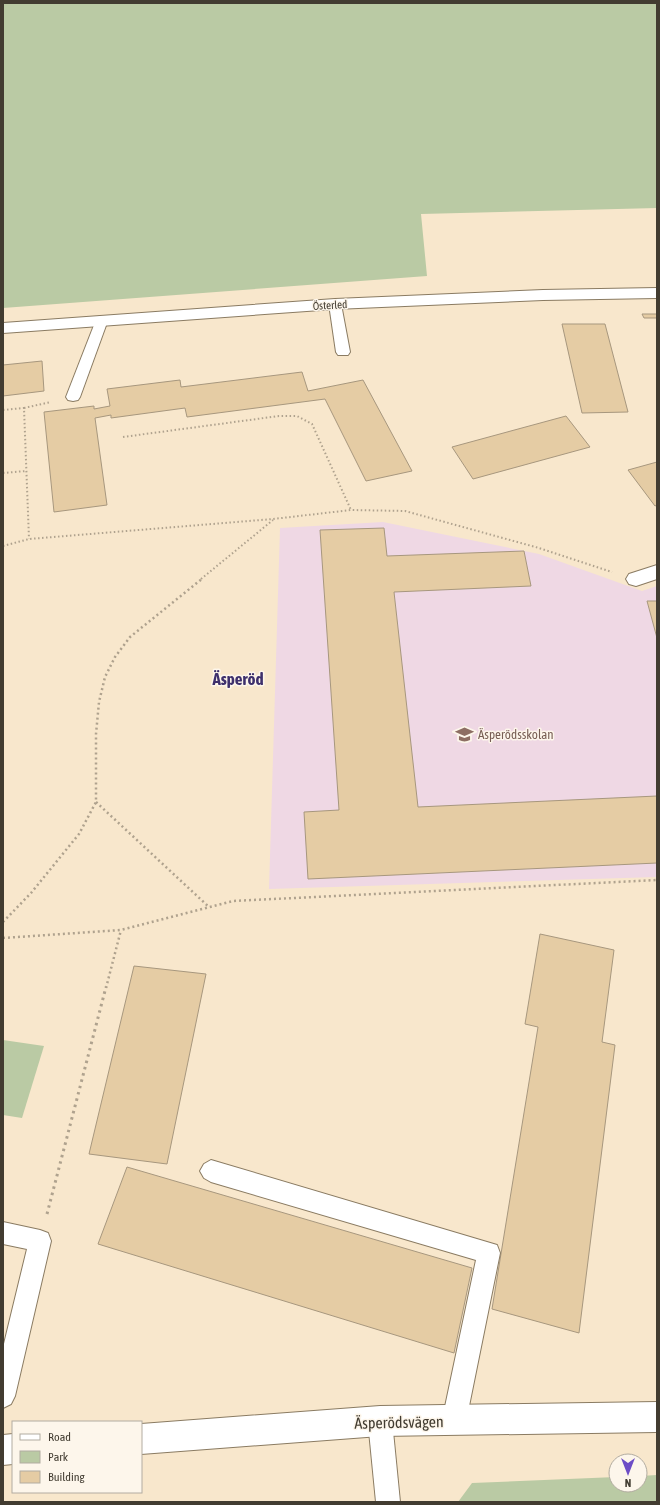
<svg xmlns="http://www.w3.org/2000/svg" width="660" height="1505" viewBox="0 0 660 1505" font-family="'Asap Condensed',sans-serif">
  <rect width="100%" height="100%" fill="#f8e7cc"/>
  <path fill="#efd8e4" d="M383 522 539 554 642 591 657 586V877L269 889 280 528Z"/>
  <g fill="#bacaa4">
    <path d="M3 3H657V208L421 214 427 276 3 308Z"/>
    <path d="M3 1040 44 1046 22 1118 3 1115Z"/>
    <path d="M657 1475V1502H458L472 1483 616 1477V1485H640V1476Z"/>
  </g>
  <g fill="#e5cca4" stroke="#a7977e">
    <path d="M642 314H657V318H644Z"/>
    <path d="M562 324H605L628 412 582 413Z"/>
    <path d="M42 361 44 391 3 396V365Z"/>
    <path d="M302 372 308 391 363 380 412 471 366 481 325 399 187 417 185 408 111 418V415L95 418 107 505 54 512 44 412 94 406V409L110 406 107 389 180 380 181 387Z"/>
    <path d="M566 416 590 447 473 479 452 447Z"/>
    <path d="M657 462V505L655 506 628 470Z"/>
    <path d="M384 528 387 556 524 551 531 586 394 592 418 807 657 796V863L308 879 304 812 339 810 320 530Z"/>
    <path d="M647 601H657V638Z"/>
    <path d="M540 934 614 950 602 1042 615 1045 579 1333 492 1309 538 1027 525 1024Z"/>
    <path d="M134 966 206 974 167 1164 89 1154Z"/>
    <path d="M127 1167 472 1268 454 1353 98 1244Z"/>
  </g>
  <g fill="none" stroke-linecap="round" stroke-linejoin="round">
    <defs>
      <g id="service">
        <path d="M335 300 339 301 341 304 350 352 348 355H338L336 352 329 304 331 301Z"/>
        <path d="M102 316 106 317 108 320 80 397 78 400 73 401 68 400 66 397 96 320 98 317Z"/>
        <path d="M211 1160 497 1245 500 1253 466 1421 462 1429 454 1433 446 1429 442 1421 476 1260 211 1182 204 1178 200 1171 204 1164Z"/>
        <path d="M3 1222 40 1230 48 1233 51 1241 15 1396 11 1404 3 1408V1348L27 1249 3 1244Z"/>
        <path d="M380 1409 388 1413 392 1421 400 1502H376L368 1421 372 1413Z"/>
      </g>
      <g id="minor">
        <path d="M657 288V298L543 300 335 309 3 333V323L335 299 543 290Z"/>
        <path d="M657 565V579L636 586 629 584 626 579 629 574Z"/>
        <path d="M657 1402V1432L380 1436 141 1454V1424L380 1406Z"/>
        <path d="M13 1434V1464L3 1465V1435Z"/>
      </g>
    </defs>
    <use href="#service" stroke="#8a7b62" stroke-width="2"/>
    <use href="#minor" stroke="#8a7b62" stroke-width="2"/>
    <g stroke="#afa28e" stroke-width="2" stroke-dasharray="1.5 2.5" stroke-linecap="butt">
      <path d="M24 408 51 402"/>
      <path d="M3 410 24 408 29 539"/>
      <path d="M123 437 279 416H297L312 424 351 510"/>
      <path d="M3 473 26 471"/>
      <path d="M3 546 29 539 273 519 351 510 405 511 539 548 612 572"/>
      <path d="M201 579 273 520"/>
    </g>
    <g stroke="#afa28e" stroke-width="2.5" stroke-dasharray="2 3" stroke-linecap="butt">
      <path d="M96 802 209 907"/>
      <path d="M3 922 31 893 79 834 96 802V734L99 702 105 677 115 657 130 637 203 578"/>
      <path d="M3 938 121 930 233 901 657 880"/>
      <path d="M106 988 121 930"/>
    </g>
    <path stroke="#afa28e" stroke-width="3" stroke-dasharray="2.5 4" stroke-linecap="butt" d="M47 1214 106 987"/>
    <use href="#service" fill="#fff" fill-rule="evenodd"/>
    <use href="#minor" fill="#fff" fill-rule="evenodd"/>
  </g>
  <defs>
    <symbol id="school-bare" viewBox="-9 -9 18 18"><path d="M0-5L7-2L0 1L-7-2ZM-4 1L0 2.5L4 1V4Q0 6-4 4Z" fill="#8d6e63" stroke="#fdf6eb" stroke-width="2.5" paint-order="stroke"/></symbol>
  </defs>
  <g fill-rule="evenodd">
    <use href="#school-bare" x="452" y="722" width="25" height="25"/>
  </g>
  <g text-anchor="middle" stroke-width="3" stroke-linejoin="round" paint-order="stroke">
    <g font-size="11" fill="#423c31" stroke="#fdf6eb">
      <text transform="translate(330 305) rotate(-3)" y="4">Österled</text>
    </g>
    <g font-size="13" fill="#785e54" stroke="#fdf6eb" text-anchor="start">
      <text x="478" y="739">Äsperödsskolan</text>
    </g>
    <g font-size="16" fill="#423c31" stroke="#fdf6eb">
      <text transform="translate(399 1422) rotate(-1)" y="6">Äsperödsvägen</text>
    </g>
    <g font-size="17" font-weight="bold" fill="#3e306c" stroke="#fdf6eb">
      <text x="238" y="685">Äsperöd</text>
    </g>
  </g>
  <rect width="660" height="1505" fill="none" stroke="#423c31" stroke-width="8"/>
  <rect x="12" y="1421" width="130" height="72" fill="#fdf6eb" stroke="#b2aca1"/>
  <rect x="20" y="1434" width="20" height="6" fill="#ffffff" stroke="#b2aca1"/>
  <text x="48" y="1441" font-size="12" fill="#423c31">Road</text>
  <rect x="20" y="1451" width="20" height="12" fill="#bacaa4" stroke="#b2aca1"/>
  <text x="48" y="1461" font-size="12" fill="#423c31">Park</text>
  <rect x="20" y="1471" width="20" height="12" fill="#e5cca4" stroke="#b2aca1"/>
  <text x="48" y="1481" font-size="12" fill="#423c31">Building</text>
  <g transform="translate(628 1473) rotate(180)"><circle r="19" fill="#fdf6eb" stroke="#b2aca1"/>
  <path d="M0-3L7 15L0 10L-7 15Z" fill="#6d4dc6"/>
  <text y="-6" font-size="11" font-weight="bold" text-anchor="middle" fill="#423c31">N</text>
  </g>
</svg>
